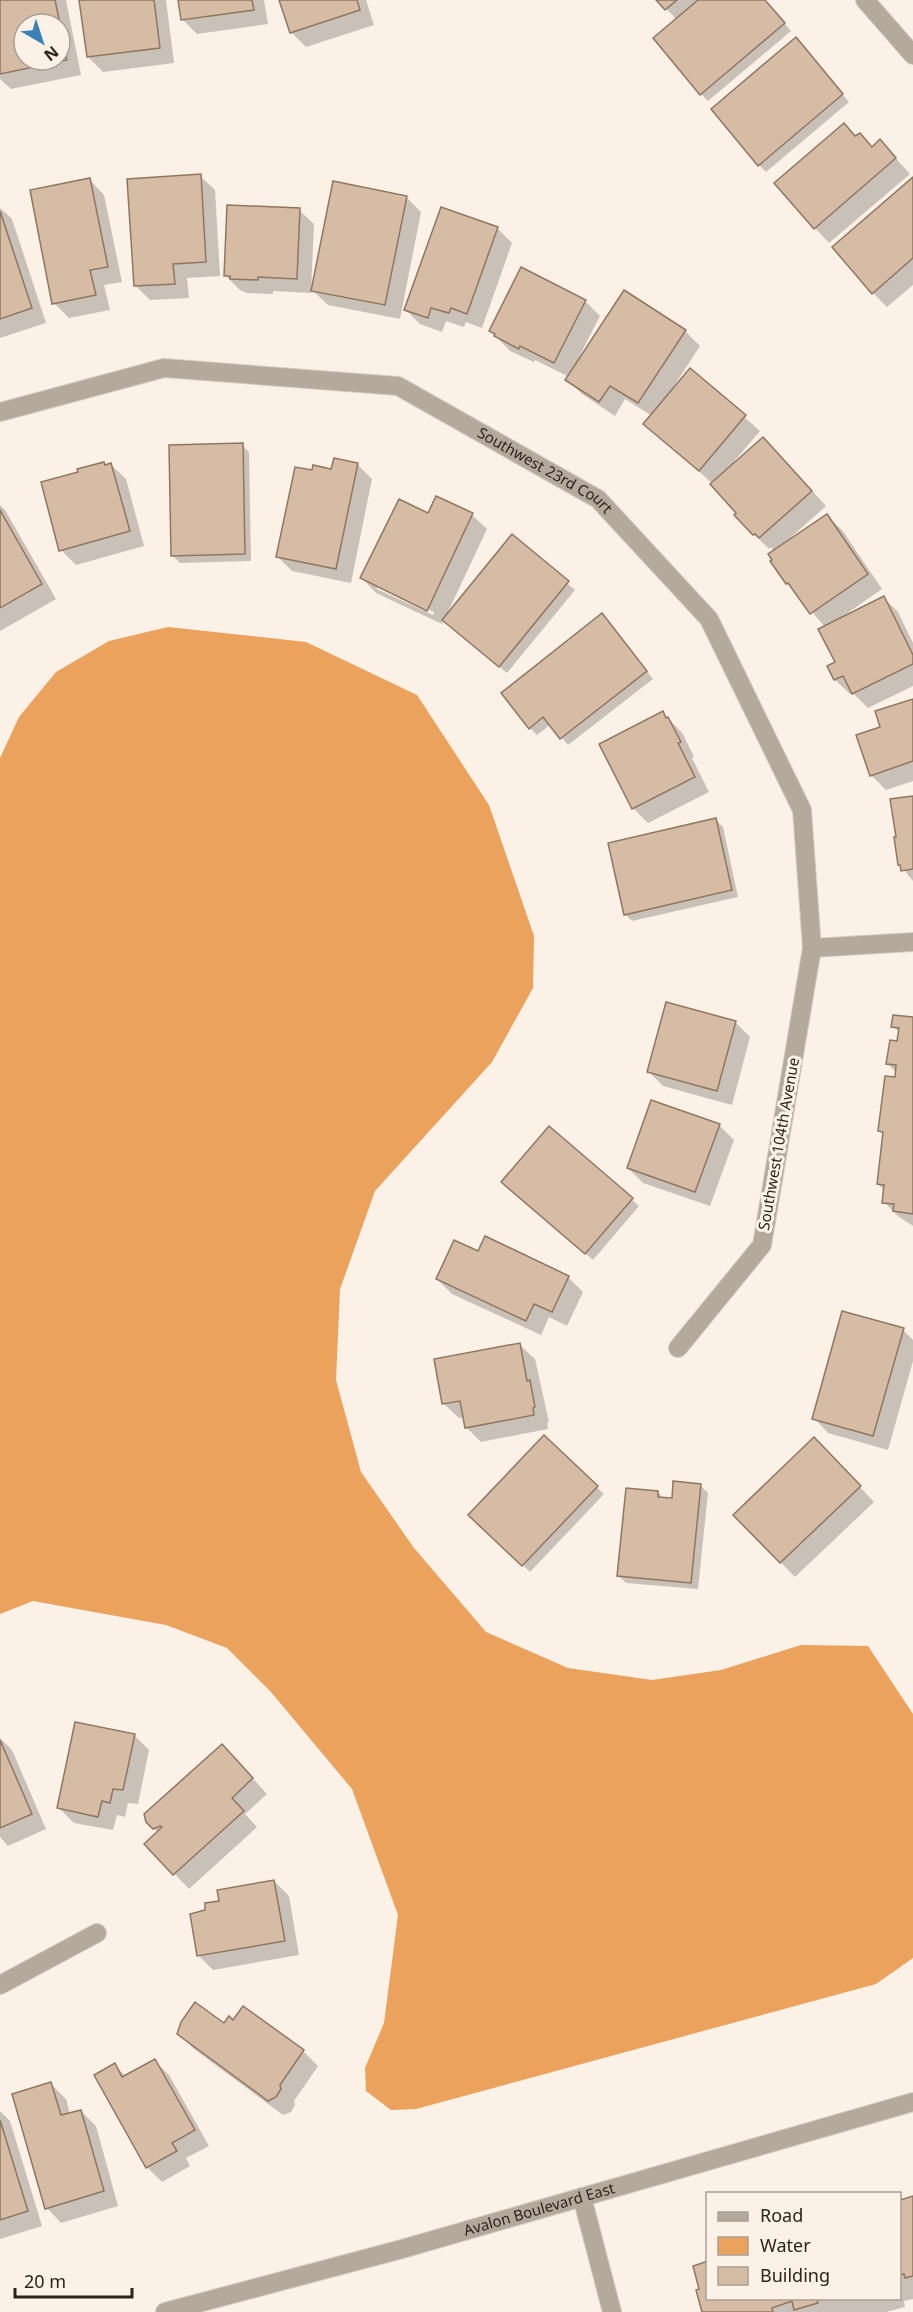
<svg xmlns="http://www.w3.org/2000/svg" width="913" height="2312" viewBox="0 0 913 2312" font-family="'Noto Sans',sans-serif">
  <rect width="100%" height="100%" fill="#fcf1e7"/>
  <path fill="#eaa25c" d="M168 627 306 642 417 695 489 805 534 936 533 988 492 1062 375 1191 340 1289 336 1380 361 1472 414 1548 486 1632 568 1668 652 1680 721 1670 801 1645 868 1646 913 1714V1958L876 1984 416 2109 391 2110 366 2091 365 2068 384 2023 398 1915 352 1789 271 1692 227 1648 166 1625 33 1601 0 1614V758L19 717 56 672 109 641Z"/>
  <g fill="#0003" fill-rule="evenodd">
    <path d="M0 0H66L81 75 11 89 0 79ZM24 24H60V60H24Z"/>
    <path d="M81 0H166L174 63 103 72 88 57Z"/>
    <path d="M180 0H264L268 24 197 34 183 20Z"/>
    <path d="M281 0H366L374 25 306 47 291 32Z"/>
    <path d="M658 0H765L791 31 708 101 701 94 677 20Z"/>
    <path d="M803 47 849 102 766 172 759 165Z"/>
    <path d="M860 135 873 148 880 141 910 174 829 243 815 228 856 137Z"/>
    <path d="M200 176 215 190 220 276 187 278 189 298 150 300 135 285Z"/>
    <path d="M913 179V285L887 307 873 293Z"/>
    <path d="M90 180 104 195 122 282 104 285 110 310 69 318 54 303Z"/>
    <path d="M406 197 421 212 400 319 328 305 312 290Z"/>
    <path d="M0 208 12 219 46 323 0 338Z"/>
    <path d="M441 209 498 229 512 243 482 328 466 322 464 327 446 321 442 332 420 324 405 309Z"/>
    <path d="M299 210 314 224 311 293 273 291V294L247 293 240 290 225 275Z"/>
    <path d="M585 301 600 316 579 357 581 358 685 331 700 346 670 392 671 393 691 370 760 431 731 465 733 466 778 453 826 506 789 539 790 541 827 516 842 530 882 589 846 614 847 616 883 597 898 612 913 643V686L868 708 853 693 850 694 835 680 837 663 825 627 787 583 772 561 775 552 771 547 769 549 754 534 713 484 645 424 652 416 625 399 615 416 582 394 567 379 569 377 535 360 534 362 510 351 491 331Z"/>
    <path d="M242 445 249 452 251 561 180 563 172 555Z"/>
    <path d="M357 464 372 479 351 583 292 571 278 557 313 472 332 470Z"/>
    <path d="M111 465 126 479 144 546 76 565 61 550 106 466Z"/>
    <path d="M437 498 472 515 487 529 446 616 512 537 575 590 507 673 444 620 442 624 376 593 362 578 429 515ZM377 585 434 612 433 615 377 589Z"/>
    <path d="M0 505 5 510 56 599 0 631Z"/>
    <path d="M609 622 653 679 568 745 551 724 537 735 530 728Z"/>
    <path d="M913 700V781L886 790 871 775 882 728Z"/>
    <path d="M663 713 683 734 694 757 692 758 709 792 648 823 633 808Z"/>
    <path d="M913 797V881L899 864 898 838Z"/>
    <path d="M715 819 723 827 738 897 632 921 625 914Z"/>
    <path d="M913 1019V1226L899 1217 884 1202 885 1191 878 1184 884 1135 880 1131 897 1073 888 1064 899 1043 900 1033 893 1026Z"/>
    <path d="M735 1022 750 1037 732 1105 663 1086 648 1071Z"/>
    <path d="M719 1125 734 1140 710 1206 643 1183 628 1168Z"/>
    <path d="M550 1128 639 1206 593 1260 510 1189Z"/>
    <path d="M478 1253 568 1277 583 1292 567 1326 549 1317 541 1335 452 1294 437 1279Z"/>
    <path d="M903 1330 913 1340V1361L888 1450 828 1433 814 1418Z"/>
    <path d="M520 1345 535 1359 549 1422H547L548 1429 481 1442 466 1427 465 1417 459 1418 444 1404Z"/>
    <path d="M544 1437 604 1494 530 1572 470 1515Z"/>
    <path d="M829 1454 874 1502 795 1577 735 1515Z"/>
    <path d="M700 1485 708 1493 698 1589 626 1583 618 1575 658 1492 664 1499 673 1500Z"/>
    <path d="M134 1735 149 1750 138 1804 128 1803 125 1817 117 1815 113 1830 74 1823 59 1808Z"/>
    <path d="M0 1738 12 1750 46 1829 8 1846 0 1837Z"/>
    <path d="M236 1760 267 1794 245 1814 257 1827 189 1889 146 1844 158 1832 147 1821Z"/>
    <path d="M274 1881 289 1896 299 1955 213 1970 198 1955 207 1912 220 1902Z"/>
    <path d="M243 2008 303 2051 318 2066 294 2101 295 2105 291 2112 283 2115 194 2049 179 2034 233 2022Z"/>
    <path d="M154 2060 169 2075 209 2146 186 2158 190 2166 162 2182 147 2167 96 2076 115 2065 126 2077Z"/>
    <path d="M51 2084 66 2099 70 2114 81 2111 96 2126 118 2206 61 2223 47 2208Z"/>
    <path d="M0 2111 10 2121 42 2226 0 2239Z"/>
    <path d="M913 2198V2299L904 2301 905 2307 886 2312H704L708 2298H900V2202Z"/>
  </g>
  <g fill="#d7bca5" stroke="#8f7660" stroke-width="1.5">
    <path d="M0 0H55L60 24H24V60H60V26L67 60 0 74Z"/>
    <path d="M79 0H154L160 48 87 57Z"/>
    <path d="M178 0H252L254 10 181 20Z"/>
    <path d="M279 0H357L360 10 290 33Z"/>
    <path d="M656 0H677L665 10Z"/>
    <path d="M698 0H765L785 23 700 95 653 38Z"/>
    <path d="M796 37 843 94 758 166 711 109Z"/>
    <path d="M844 123 855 136 860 133 872 147 880 139 896 158 814 229 774 183Z"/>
    <path d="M201 174 206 262 173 264 175 284 134 286 127 179Z"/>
    <path d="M913 177V258L872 294 832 247Z"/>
    <path d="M90 178 108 267 90 270 96 295 52 304 30 190Z"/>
    <path d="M333 181 407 196 385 305 311 291Z"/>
    <path d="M227 205 300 208 297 279 258 277V280L230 279V276H224Z"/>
    <path d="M441 207 498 227 467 314 451 308 449 313 431 308 428 318 404 310Z"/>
    <path d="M0 211 32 308 0 319Z"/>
    <path d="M521 267 586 300 554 363 520 346 519 349 494 336 495 334 489 331Z"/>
    <path d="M624 290 686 330 638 403 610 386 599 402 565 380Z"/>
    <path d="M690 368 746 415 699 471 643 424Z"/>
    <path d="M763 437 812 491 759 538 755 534 753 535 734 515 736 513 710 484Z"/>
    <path d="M243 443 245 554 171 556 169 445Z"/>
    <path d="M334 458 358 463 336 569 276 557 295 467 312 470 313 465 331 469Z"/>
    <path d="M104 462 105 465 111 463 130 531 59 551 41 482 78 472 77 469Z"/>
    <path d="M436 496 473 513 427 611 360 578 399 499 428 513Z"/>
    <path d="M0 510 42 584 0 608Z"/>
    <path d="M827 514 868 574 810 614 788 583 786 584 770 561 772 560 768 554Z"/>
    <path d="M512 534 569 581 499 667 442 620Z"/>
    <path d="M884 596 913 655V664L852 694 843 676 834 680 827 666 835 662 818 629Z"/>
    <path d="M602 613 647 671 560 739 543 717 529 729 501 693Z"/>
    <path d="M913 699V761L870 776 856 735 880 727 875 711Z"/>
    <path d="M663 711 666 718 668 717 681 742 678 743 695 777 632 809 599 744Z"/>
    <path d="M913 796V869L901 871 900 865H898L894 837H896L890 799Z"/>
    <path d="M716 818 732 890 624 915 608 843Z"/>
    <path d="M666 1002 736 1021 717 1091 647 1072Z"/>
    <path d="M893 1015 913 1017V1214L893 1211 894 1204 882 1203 884 1185 877 1184 883 1132 878 1131 885 1076 895 1077 896 1065 886 1064 890 1040 897 1041 899 1028 891 1027Z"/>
    <path d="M651 1100 720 1124 695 1192 627 1168Z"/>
    <path d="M549 1126 633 1198 585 1254 501 1182Z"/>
    <path d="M485 1236 569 1276 552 1312 534 1304 526 1321 436 1279 454 1240 478 1251Z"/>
    <path d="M842 1311 904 1328 873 1436 812 1419Z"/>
    <path d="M520 1343 527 1381 530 1380 535 1407 533 1408 534 1415 465 1428 460 1401 442 1404 434 1359Z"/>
    <path d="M544 1435 598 1486 522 1566 468 1515Z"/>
    <path d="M814 1437 861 1486 780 1563 733 1515Z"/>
    <path d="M673 1481 701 1484 691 1583 617 1576 626 1488 658 1491V1497L672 1498Z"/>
    <path d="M75 1722 135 1734 123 1790 113 1789 110 1803 102 1801 98 1817 57 1808Z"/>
    <path d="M0 1740 32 1814 0 1828Z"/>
    <path d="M222 1744 253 1778 232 1798 244 1811 173 1875 144 1844 162 1827 160 1826 153 1829 146 1822 144 1814Z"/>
    <path d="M274 1880 285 1941 197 1956 190 1914 205 1910V1903L219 1901 217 1890Z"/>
    <path d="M195 2002 224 2023 229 2016 233 2020 243 2006 304 2050 280 2085 281 2089 276 2097 268 2101 177 2034 181 2022Z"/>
    <path d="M155 2059 195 2130 172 2143 177 2151 146 2168 94 2075 115 2063 122 2077Z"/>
    <path d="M51 2082 61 2115 81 2110 104 2191 45 2209 12 2094Z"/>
    <path d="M0 2120 28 2211 0 2220Z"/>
    <path d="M913 2196V2276L905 2278 904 2274 900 2275V2200Z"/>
    <path d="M708 2261V2298H823L817 2300 818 2303 794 2310 792 2301 772 2308 773 2312H702L696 2290 699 2289 693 2266Z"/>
  </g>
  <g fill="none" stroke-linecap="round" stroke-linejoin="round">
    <defs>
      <g id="street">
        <path d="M865 0 913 55"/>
        <path id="s1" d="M0 412 164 368 398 386 598 499 709 619 802 810 812 948 762 1245 678 1348"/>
        <path d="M812 948 913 942"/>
        <path d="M0 1985 97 1933"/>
        <path d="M582 2197 612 2312"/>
        <path id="s2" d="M165 2312 402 2249 913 2102"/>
      </g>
    </defs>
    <use href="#street" stroke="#d7ccc2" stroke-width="20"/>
    <use href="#street" stroke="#b5a99e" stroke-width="18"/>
  </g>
  <g text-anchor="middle" stroke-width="6" stroke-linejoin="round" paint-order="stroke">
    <g font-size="15" fill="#2d231a" stroke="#fcf1e7">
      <text dy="5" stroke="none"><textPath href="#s1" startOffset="574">Southwest 23rd Court</textPath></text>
      <text transform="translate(779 1144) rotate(-80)" y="5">Southwest 104th Avenue</text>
      <text dy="5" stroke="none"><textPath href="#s2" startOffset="388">Avalon Boulevard East</textPath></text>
    </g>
  </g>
  <rect x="706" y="2192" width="195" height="108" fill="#fcf1e7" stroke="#a99f95" stroke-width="1.5"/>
  <rect x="718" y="2212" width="30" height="9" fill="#b5a99e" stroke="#a99f95" stroke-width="1.5"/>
  <text x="760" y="2222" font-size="18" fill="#2d231a">Road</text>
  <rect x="718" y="2237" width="30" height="18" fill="#eaa25c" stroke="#a99f95" stroke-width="1.5"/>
  <text x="760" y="2252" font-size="18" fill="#2d231a">Water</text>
  <rect x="718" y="2267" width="30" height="18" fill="#d7bca5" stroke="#a99f95" stroke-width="1.5"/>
  <text x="760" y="2282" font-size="18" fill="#2d231a">Building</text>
  <g transform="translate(42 42) rotate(141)"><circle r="28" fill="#fcf1e7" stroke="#a99f95" stroke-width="1.5"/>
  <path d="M0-4.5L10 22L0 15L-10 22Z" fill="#3a82b6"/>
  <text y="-9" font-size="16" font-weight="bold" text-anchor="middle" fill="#2d231a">N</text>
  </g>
  <path d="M15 2288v9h117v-9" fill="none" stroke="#2d231a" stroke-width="3"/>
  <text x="24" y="2288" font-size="18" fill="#2d231a" stroke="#fcf1e7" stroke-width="4.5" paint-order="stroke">20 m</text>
</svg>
